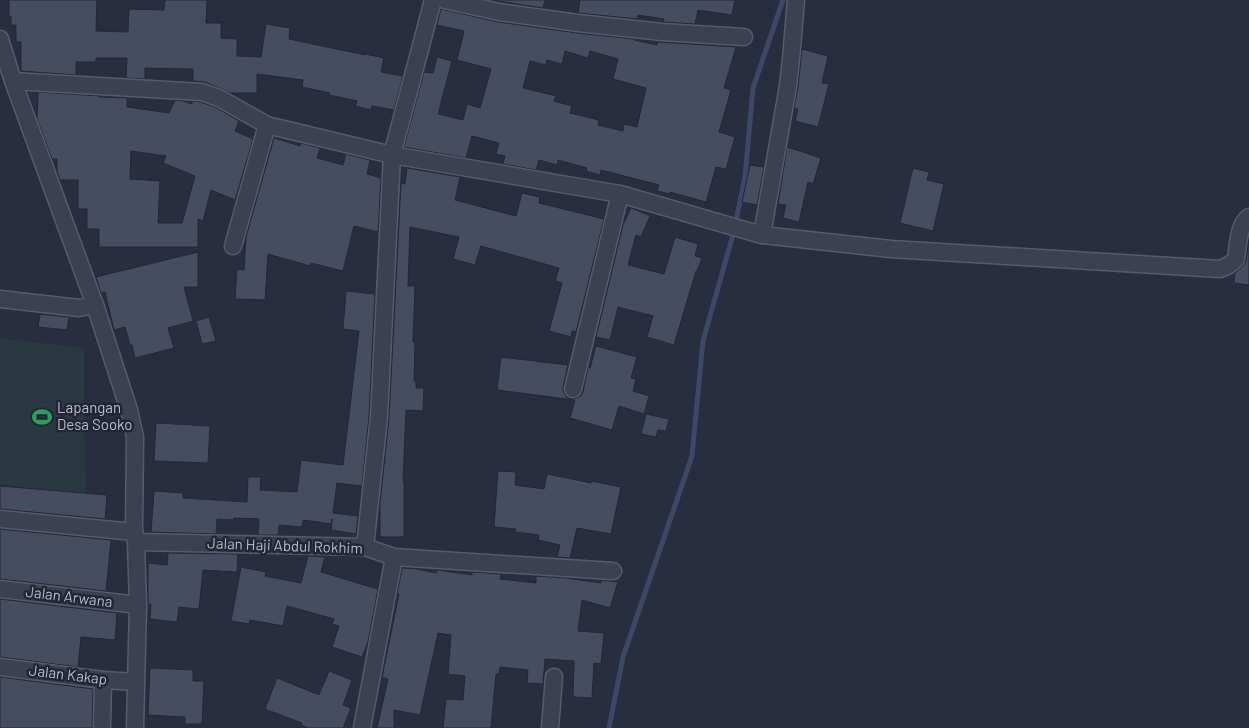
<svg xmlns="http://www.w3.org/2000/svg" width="1249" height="728" viewBox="0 0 1249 728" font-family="Barlow,sans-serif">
  <rect width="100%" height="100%" fill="#282d40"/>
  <path fill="#2a3941" d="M0 338 84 348 85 494 0 485Z"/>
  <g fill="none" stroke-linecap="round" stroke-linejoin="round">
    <path stroke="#3f4767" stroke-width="5" d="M609 728 623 657 692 456 703 341 734 231 745 177 753 88 783 0"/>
  </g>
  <g fill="#474d61" stroke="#232737" fill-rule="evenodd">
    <path d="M9 0H97L96 31 128 32 129 9 164 10 165 0H207L206 23H221V38L237 39V56L261 57 266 24 290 28 289 39 365 55V54L384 58 381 72 403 76 394 110 372 106 371 110 355 106 357 101 329 95 330 93 302 87 303 80 257 74V93H230L222 89 205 82 193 81V69L145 68V79L126 78 127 58H96V62H76V75L21 71V42H16V25H11V16H9Z"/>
    <path d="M491 0H545L543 8Z"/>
    <path d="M580 0H735L732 15 698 10 695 24 663 22 664 19 638 15 637 19 578 13Z"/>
    <path d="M441 9 498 22 577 33 634 39V40L657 45 658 42 736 47 724 88 731 90 719 132 735 137 726 169 716 167 706 202 670 192V194L657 191 659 185 601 170 600 175 586 171 587 168 558 160 557 165 539 160 536 170 503 164 505 156 496 154 499 143 472 136 466 158 404 147 424 72 433 73 437 57 452 61 438 114 463 120 467 104 480 108 491 69 457 60 464 31 437 25ZM565 51 588 58 590 51 618 59 613 79 646 88 637 127 624 124 623 131 598 125 599 120 570 113 572 106 554 101 556 96 523 88 530 61 546 65 547 60 562 64Z"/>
    <path d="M802 49 828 56 822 83 829 84 818 127 795 121 798 109 794 108 798 87Z"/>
    <path d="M38 92 99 96V97L127 98V107L169 113 175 100 183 101 192 104V101L200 102 215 107 239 121 235 131 253 139 235 200 211 190 203 221 198 219V247H99V229H87V209H78V180H60L57 171V159H52L37 119ZM131 151 166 156 163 163 195 176 182 223H158L160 181 130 179Z"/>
    <path d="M274 138 300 146 301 143 320 148 317 158 343 165 346 154 370 160 367 174 381 178 378 232 354 226 343 271 311 263 310 266 268 254 265 300 235 299 237 269 244 270 246 237Z"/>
    <path d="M787 147 821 158 813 184 808 182 799 222 783 218 786 205 778 204Z"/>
    <path d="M750 165 764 167 757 205 742 202Z"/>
    <path d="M407 168 460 177 455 200 516 216 522 193 540 197 539 203 604 219 576 332 572 331 571 337 549 331 562 283 555 281 559 268 481 246 475 265 453 259 459 237 410 227 408 286H415L413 342 415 343 414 381H416V388H424L423 411 406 410 403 481H404V537H380V503L389 418 401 183 405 184Z"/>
    <path d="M913 168 929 172 927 180 944 184 933 231 900 223Z"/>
    <path d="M631 208 650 216 641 237 636 235 628 265 664 274 675 237 698 244 695 256 702 258 697 271H696L674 345 647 337 653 316 618 307 610 340 596 337 623 225Z"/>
    <path d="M1249 238V285L1234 283 1235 273 1243 266 1246 261Z"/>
    <path d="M198 252V287H184L193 321 168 328 174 348 135 358 132 345H130L125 327 114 330 105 292 101 293 96 277Z"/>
    <path d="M346 291 375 294 369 416 362 486 337 483 333 513 358 516 356 534 331 530 332 519V524L303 520 302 527 279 525 278 535H258L259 519 234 518V520L217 519 216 534 151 532 154 491 183 493V498L247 502 248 477H261L260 490 297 492 301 460 343 465 359 331 343 329Z"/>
    <path d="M40 314 69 317 67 330 38 327Z"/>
    <path d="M209 317 216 341 202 344 196 321Z"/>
    <path d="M596 346 637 357 631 378 636 379 633 391 649 396 644 414 619 406 612 430 570 418 575 400 497 390 501 357 568 365 563 387V391L566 397 571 399 576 398 581 396 583 392 588 368H590Z"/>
    <path d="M646 414 669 419 666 431 658 430 656 437 641 434Z"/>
    <path d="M156 423 210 426 208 463 154 461Z"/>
    <path d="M498 471 516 472 515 485 544 489 547 474 591 483V481L621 487 611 534 577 528 570 558 557 557 560 545 538 540 539 535 515 532 516 529 494 527Z"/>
    <path d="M0 486 107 495 105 519 0 509Z"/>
    <path d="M0 529 111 540 106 591 0 579Z"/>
    <path d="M168 553 238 554 237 572 203 570 199 609 179 607 177 622 150 619 151 604H148V563L167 565Z"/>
    <path d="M308 556 325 557 321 572 378 589 368 642 362 657 332 647 339 626 332 624 334 619 287 606 283 626 250 620 249 624 231 621 241 567 266 572 265 576 301 583Z"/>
    <path d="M402 568 417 569 436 573 437 570 472 575V572L501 574 500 579 536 583V576L566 578 601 583 602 580 618 582 610 608 582 600 578 631 604 633 601 664 594 663 592 698 573 697 574 661 545 659 543 684 527 683 528 670 500 667 499 674H496L491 728H443L446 699 463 700 465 676 448 674 451 635 438 633 420 715 394 710V728H377L388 679 382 677 399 594H397Z"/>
    <path d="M0 599 117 613 115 640 81 637 78 667 0 657Z"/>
    <path d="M150 668 193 670V681H204L202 724H185V717L148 715Z"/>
    <path d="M329 671 352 680 343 705 351 708 343 728H308L301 725 302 723 265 709 277 678 319 695Z"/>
    <path d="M0 677 93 689 92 728H0Z"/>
  </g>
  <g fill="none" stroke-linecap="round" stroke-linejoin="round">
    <defs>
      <g id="street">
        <path d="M445 0 499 12 578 23 662 32 744 37"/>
        <path d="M0 39 13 81 95 305 129 410 135 437 134 532 136 542 138 605 135 728"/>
        <path d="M13 81 202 92 219 98 267 125 392 155 620 194 762 235 891 249 1220 269C1227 267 1231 265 1236 259 1238 247 1238 224 1249 217"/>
        <path d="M762 235 788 86 791 59 796 0"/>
        <path d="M233 246 267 125"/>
        <path d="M0 299 79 308 95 305"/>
        <path d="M573 389 620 194"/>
        <path d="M0 519 134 532"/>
        <path d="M136 542 365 547 394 557 613 571"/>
        <path d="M365 547 379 417 392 155 433 0"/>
        <path d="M0 589 138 605"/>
        <path d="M0 667 103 680 136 682"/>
        <path d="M102 728 103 680"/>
        <path d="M362 728 394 557"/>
        <path d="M550 728 554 677"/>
      </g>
    </defs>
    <use href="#street" stroke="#575b6a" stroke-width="19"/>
    <use href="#street" stroke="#3c4050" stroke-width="16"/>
  </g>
  <defs>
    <symbol id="stadium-bare" viewBox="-9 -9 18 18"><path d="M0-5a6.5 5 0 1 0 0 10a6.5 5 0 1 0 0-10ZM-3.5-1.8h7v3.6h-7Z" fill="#2e9e5b" stroke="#212535" stroke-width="2.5" paint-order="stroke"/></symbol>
  </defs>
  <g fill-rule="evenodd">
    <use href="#stadium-bare" x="28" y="403" width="28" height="28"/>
  </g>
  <g text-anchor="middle" stroke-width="5" stroke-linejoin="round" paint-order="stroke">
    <g font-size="15" fill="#b9bcca" stroke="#212535" text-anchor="start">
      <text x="57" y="413">Lapangan<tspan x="57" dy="17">Desa Sooko</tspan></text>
    </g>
    <g font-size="15" fill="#b9bcca" stroke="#212535">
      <text transform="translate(285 546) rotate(2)" y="5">Jalan Haji Abdul Rokhim</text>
      <text transform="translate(69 597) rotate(7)" y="5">Jalan Arwana</text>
      <text transform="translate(68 675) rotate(7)" y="5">Jalan Kakap</text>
    </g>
  </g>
</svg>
